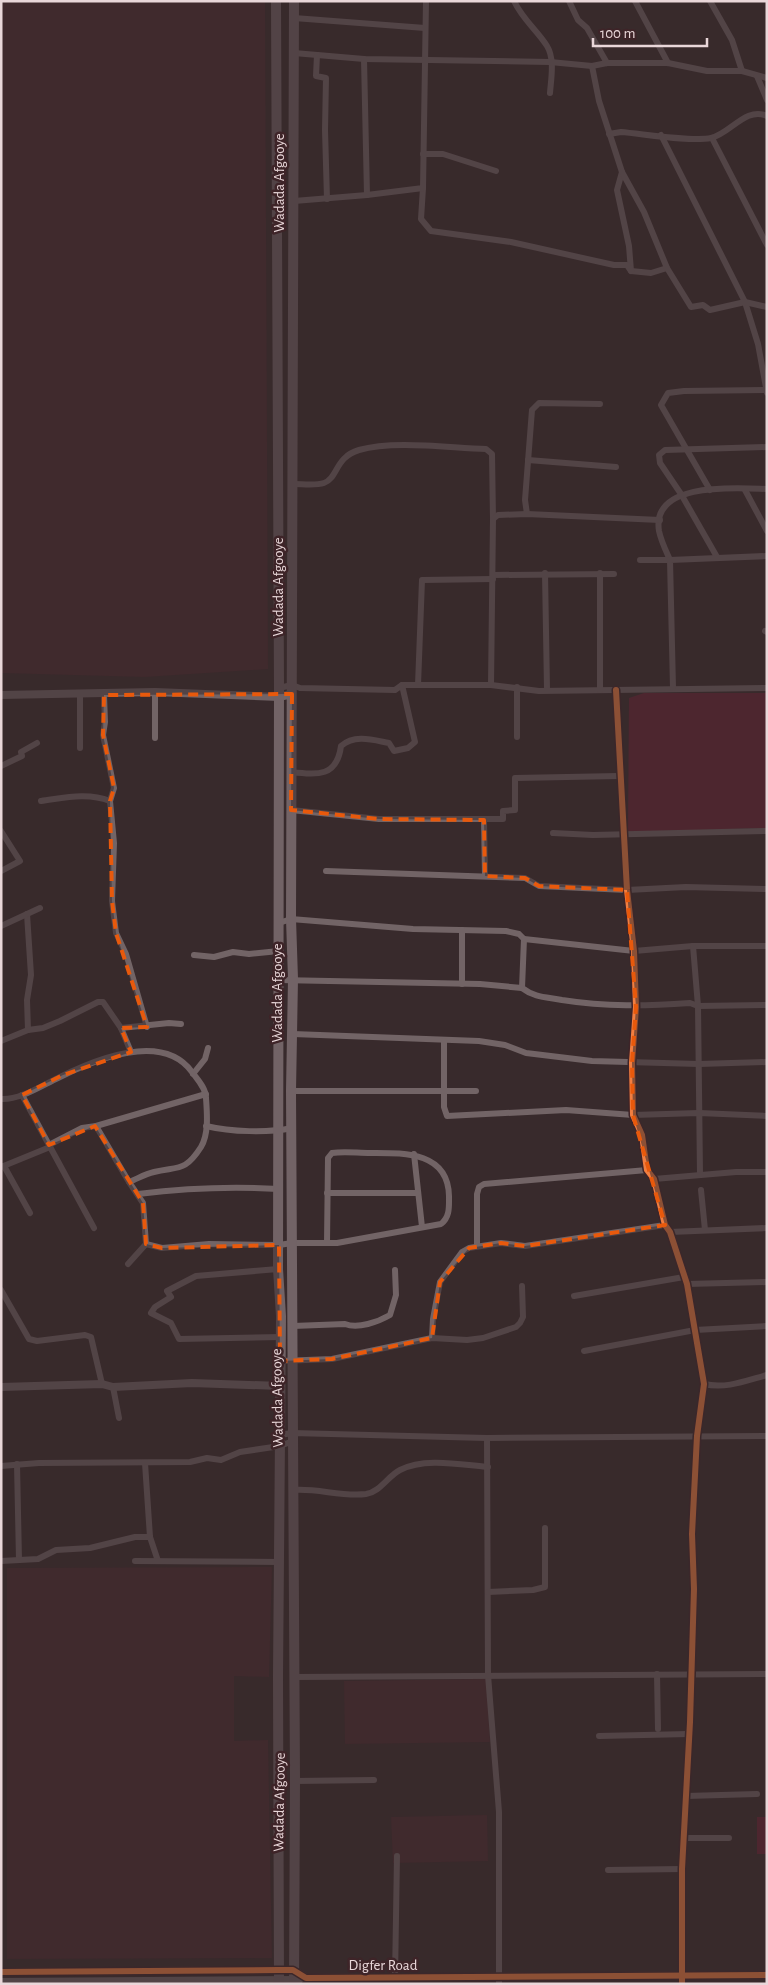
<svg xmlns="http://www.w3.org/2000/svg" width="768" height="1985" viewBox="0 0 768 1985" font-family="'Alegreya Sans',sans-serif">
  <rect width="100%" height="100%" fill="#382a2c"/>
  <g fill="#492a2f">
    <path d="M1 1H265L268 669 145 677 1 673Z"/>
    <path d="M272 1567 269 1677 234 1676V1741L268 1740 272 1958 7 1959V1568Z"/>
    <path d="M486 1679 490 1742 345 1744 344 1681Z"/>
    <path d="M487 1815 488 1861 393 1863 391 1817Z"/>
  </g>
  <g fill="#662334">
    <path d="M644 693H767V828L628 832 629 698Z"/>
    <rect x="757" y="1817" width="10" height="37"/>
  </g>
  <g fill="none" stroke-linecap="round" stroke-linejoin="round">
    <g stroke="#726466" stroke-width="6">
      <path d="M514 1C523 20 537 30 547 46 555 59 551 79 550 93"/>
      <path d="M569 1 578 20 587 28 607 63"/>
      <path d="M635 1 668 63"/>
      <path d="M710 1 732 40 742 71"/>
      <path d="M294 18 425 28"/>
      <path d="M294 53 364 59 550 62 592 66 607 63H668L707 71H742L767 78"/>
      <path d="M317 55 316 76 326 78 325 130 327 199"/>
      <path d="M364 59 367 195"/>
      <path d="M592 66 599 101 622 172 617 190 629 246 631 271 651 273 667 268"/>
      <path d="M757 76 767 100"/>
      <path d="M609 134 621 132C644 134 691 142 711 138 730 134 746 106 767 116"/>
      <path d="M661 135 745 302 758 344 767 393"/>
      <path d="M712 138 767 245"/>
      <path d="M423 154H443L496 171"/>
      <path d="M622 172 644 212 667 268 691 307 703 305 710 310 745 302 767 307"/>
      <path d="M423 188 421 219 431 231 511 242 614 265H627L631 271"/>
      <path d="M294 201 367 195 423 188 426 1"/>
      <path d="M528 460 616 467"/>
      <path d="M293 484C303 484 315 486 324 483 338 478 335 457 359 450 394 440 449 448 486 449L492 454 493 519"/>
      <path d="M710 490 661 405 668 393 684 391 766 390"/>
      <path d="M745 490 767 531"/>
      <path d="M527 514 525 500 532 410 539 403 600 404"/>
      <path d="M717 557 681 494 660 463 659 455 665 450 767 447"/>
      <path d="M640 560H670C666 551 661 541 659 531 651 481 736 488 767 489"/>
      <path d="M545 573 547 689"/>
      <path d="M493 575 614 574"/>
      <path d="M765 631 767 632"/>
      <path d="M418 685 422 580 493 579"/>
      <path d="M491 685 493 519 498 515 527 514 660 520"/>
      <path d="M517 687V737"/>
      <path d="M279 688 292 685 300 688 395 690 402 685H491L539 691 767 688"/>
      <path d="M673 688 670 560 767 556"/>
      <path d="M600 690V573"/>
      <path d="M616 690 627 890 634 951 636 1007 632 1063 633 1115 642 1135 647 1170 654 1179 665 1225 670 1232 687 1284 704 1384 697 1436 692 1534 694 1589 690 1722 682 1869V1984"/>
      <path d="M80 695V748"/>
      <path d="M104 695 105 722 103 735 114 788 110 801 114 843 112 901 116 933 126 954 147 1027"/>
      <path d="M155 738V692"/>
      <path d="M1 766 22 756 21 752 37 743"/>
      <path d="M291 772C318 775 337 777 341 746 355 734 373 740 389 743L394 751 408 748 415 742 402 685"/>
      <path d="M41 801C64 798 87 792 110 801"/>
      <path d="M291 810 379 819H503V811L515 810V778L619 776"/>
      <path d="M484 820 485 876"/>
      <path d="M1 831 20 861 1 871"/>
      <path d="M553 833 593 835 767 831"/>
      <path d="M326 871 525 878 539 886 582 888 627 890 686 887 767 889"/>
      <path d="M27 914 31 975 27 1000 28 1030"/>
      <path d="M279 923 291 919 413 929 506 931 519 934 524 939 522 988C535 998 547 997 562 1000 606 1007 647 1006 690 1003L698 1006 767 1005"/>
      <path d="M1 926 40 908"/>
      <path d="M462 930V984"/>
      <path d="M524 939 634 951 693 946H767"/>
      <path d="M693 946 698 1006 700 1174"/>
      <path d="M194 955 214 957 233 952 249 954 279 951"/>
      <path d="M279 980 480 984 522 988"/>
      <path d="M121 1028 169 1023 181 1024"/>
      <path d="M293 1034 479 1041 505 1045 526 1053 592 1061 699 1064 767 1062"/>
      <path d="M1 1041 28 1030 43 1028 60 1021 98 1002H103L121 1028 131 1052"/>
      <path d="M444 1041V1107L447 1116 566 1110 633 1115 699 1113 767 1116"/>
      <path d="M193 1074 205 1059 208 1048"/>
      <path d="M291 1091H476"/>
      <path d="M22 1095 94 1228"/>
      <path d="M1 1099C20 1100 41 1086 58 1078 94 1060 162 1031 192 1072 197 1079 206 1088 206 1098 207 1113 209 1134 201 1147 185 1172 179 1166 154 1172 145 1174 137 1179 129 1182L143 1203 146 1244 128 1264"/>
      <path d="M96 1126 206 1094"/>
      <path d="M206 1126C231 1132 268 1133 292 1128"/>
      <path d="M49 1145 82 1128 96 1126 129 1182"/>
      <path d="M414 1154 422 1227"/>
      <path d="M4 1166 30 1213"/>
      <path d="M1 1167 50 1147"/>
      <path d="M654 1179 736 1172H767"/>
      <path d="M701 1190 705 1230"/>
      <path d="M327 1193H417"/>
      <path d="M138 1194C186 1188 231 1186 279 1189"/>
      <path d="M670 1232 767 1228"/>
      <path d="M146 1244 162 1248 209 1244 279 1245 292 1243H337L441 1224C450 1217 449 1207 449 1196 448 1151 403 1153 370 1153 357 1153 344 1151 332 1153L328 1158 327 1243"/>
      <path d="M477 1245V1194L479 1187 484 1184 647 1170"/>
      <path d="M278 1269 196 1276 167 1291 171 1297 155 1307 151 1313 171 1323 179 1339 281 1337"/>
      <path d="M687 1284 767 1282"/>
      <path d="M1 1290 29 1339 37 1341 85 1335 91 1337 102 1384"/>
      <path d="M574 1296 684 1277"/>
      <path d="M293 1326 345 1324C358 1329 378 1322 390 1315L396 1295 395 1270"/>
      <path d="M432 1338 433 1319 440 1282 462 1252 469 1248 501 1243 525 1246 665 1225"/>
      <path d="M584 1351 695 1330 767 1326"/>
      <path d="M280 1361 332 1359 432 1338 467 1340 483 1338 516 1327 520 1323 523 1317 522 1286"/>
      <path d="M704 1384C726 1389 745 1381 767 1375"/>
      <path d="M113 1387 119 1418"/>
      <path d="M280 1435 292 1433 487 1438 767 1436"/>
      <path d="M487 1438 488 1675 499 1812V1984"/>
      <path d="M145 1463 150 1537 158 1561"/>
      <path d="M17 1464 19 1560"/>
      <path d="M1 1466 39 1463 190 1462 207 1458 221 1460 240 1452 280 1446 293 1441"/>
      <path d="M293 1490C318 1488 341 1497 366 1494 380 1492 388 1476 400 1470 425 1457 462 1465 488 1467"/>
      <path d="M1 1561 38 1559 56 1550 90 1548 135 1537H150"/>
      <path d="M135 1561 280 1562"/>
      <path d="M488 1592 533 1590 545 1587V1528"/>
      <path d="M657 1674 658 1729"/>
      <path d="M294 1677 767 1674"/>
      <path d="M599 1736 689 1734"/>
      <path d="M295 1781 374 1780"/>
      <path d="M686 1796 757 1794"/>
      <path d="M683 1838H729"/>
      <path d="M608 1870 682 1869"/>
      <path d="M395 1978 397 1856"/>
    </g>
    <g stroke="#726466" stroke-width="8">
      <path d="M1 695 155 692 279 697 292 694"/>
      <path d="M1 1387 102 1384 113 1387 192 1383 280 1386"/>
      <path d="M1 1972 279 1970H293L306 1978 767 1975"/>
      <path d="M1 1982 299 1980"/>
    </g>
    <g stroke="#726366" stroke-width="10">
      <path d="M276 1 279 688 278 1269 281 1316 278 1677 279 1984"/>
      <path d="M294 1984 295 1781 291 1091 293 979 291 919 294 1"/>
    </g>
    <defs>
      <g id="cycleway">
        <path d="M616 690 627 890 634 951 636 1007 632 1063 633 1115 642 1135 647 1170 654 1179 665 1225 670 1232 687 1284 704 1384 697 1436 692 1534 694 1589 690 1722 682 1869V1984"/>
        <path d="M1 1972 279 1970H293L306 1978 767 1975"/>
      </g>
    </defs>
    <use href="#cycleway" stroke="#3e2428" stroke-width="9"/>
    <use href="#cycleway" stroke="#f27e40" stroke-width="6"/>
  </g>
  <path d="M0 0H768V1985H0ZM292 694 291 810 379 819 484 820 485 876 525 878 539 886 627 890 636 1007 632 1063 633 1115 665 1225 525 1246 501 1243 469 1248 440 1282 432 1338 332 1359 280 1361 279 1245 162 1248 146 1244 143 1203 95 1126 49 1145 22 1095 63 1075 131 1052 121 1028 147 1027 116 933 112 901 110 801 114 788 103 735 104 695Z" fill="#382a2c" fill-opacity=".55" fill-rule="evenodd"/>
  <path fill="none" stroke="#e8590c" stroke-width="4" stroke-dasharray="10 6" stroke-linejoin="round" d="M292 694 291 810 379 819 484 820 485 876 525 878 539 886 627 890 636 1007 632 1063 633 1115 665 1225 525 1246 501 1243 469 1248 440 1282 432 1338 332 1359 280 1361 279 1245 162 1248 146 1244 143 1203 95 1126 49 1145 22 1095 63 1075 131 1052 121 1028 147 1027 116 933 112 901 110 801 114 788 103 735 104 695Z"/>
  <g text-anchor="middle" stroke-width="5" stroke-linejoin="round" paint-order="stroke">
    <g font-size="15" fill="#e9d7d9" stroke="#3e2428">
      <text transform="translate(279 183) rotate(-90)" y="5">Wadada Afgooye</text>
      <text transform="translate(278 587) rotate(-90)" y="5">Wadada Afgooye</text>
      <text transform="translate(277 993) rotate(-90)" y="5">Wadada Afgooye</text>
      <text transform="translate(277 1398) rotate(-91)" y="5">Wadada Afgooye</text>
      <text transform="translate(279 1802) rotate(-89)" y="5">Wadada Afgooye</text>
      <text x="383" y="1970">Digfer Road</text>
    </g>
  </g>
  <rect width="768" height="1985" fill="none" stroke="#e9d7d9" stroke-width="5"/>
  <path d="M593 38v8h114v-8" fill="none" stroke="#e9d7d9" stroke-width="2.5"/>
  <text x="600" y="38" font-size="15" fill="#e9d7d9" stroke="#3e2428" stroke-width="4" paint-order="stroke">100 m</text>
</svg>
